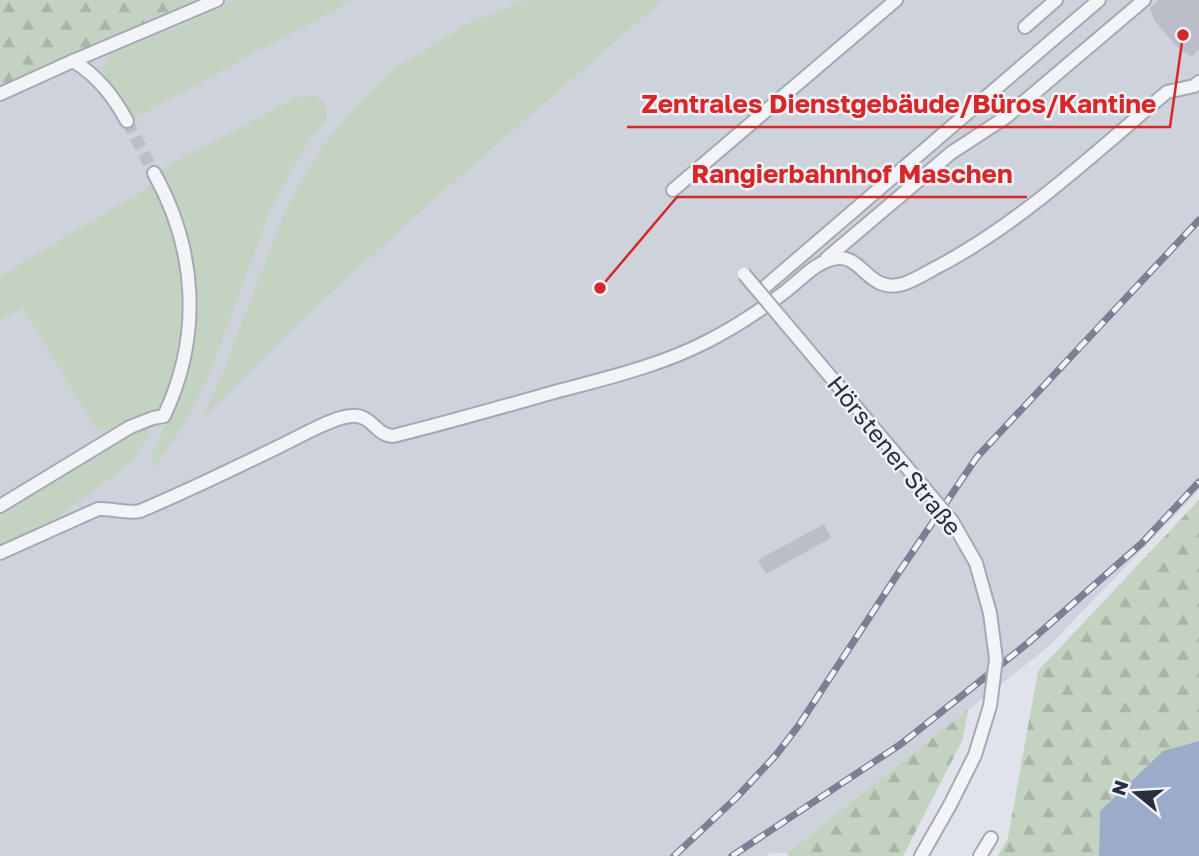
<svg xmlns="http://www.w3.org/2000/svg" width="1199" height="856" viewBox="0 0 1199 856" font-family="'Golos Text',sans-serif">
  <defs>
    <pattern id="forest-firs" width="22" height="20" patternUnits="userSpaceOnUse" patternTransform="scale(1.75)"><rect width="22" height="20" fill="#c4d3c1"/><path d="M5 1l3.5 6h-7zM16 11l3.5 6h-7z" fill="#a8b5a7"/></pattern>
  </defs>
  <rect width="100%" height="100%" fill="#e0e3e9"/>
  <path fill="#ced2db" d="M195 0H1199V490L1048 647 787 853H771L766 856H0V87Z"/>
  <g fill="#c4d3c1">
    <path d="M236 0H353L133 119 104 77 103 67 112 53 196 19Z"/>
    <path d="M527 0H663L443 191 300 321 202 419 220 380 284 214 304 176 327 140 358 104 392 70 471 22Z"/>
    <path d="M306 95C324 96 327 103 326 120L310 138 270 210 211 370 184 425 153 469 151 460 152 454C165 427 178 399 188 370 190 362 191 353 192 344 202 281 189 229 161 173L162 169 292 100Z"/>
    <path d="M152 185C157 197 164 208 168 220 184 266 184 312 176 359 173 378 169 401 153 413L108 431 95 427 23 308 0 321V278L15 267Z"/>
    <path d="M146 428 149 432V435L133 460 40 531 0 548V516L134 433Z"/>
  </g>
  <g fill="url(#forest-firs)">
    <path d="M0 0H195L0 87Z"/>
    <path d="M1199 500V741L1163 751 1100 811 1099 856H998L1008 838 1038 671Z"/>
    <path d="M968 710 963 739 903 856H789L787 853Z"/>
  </g>
  <path fill="#9bacca" d="M1199 741V856H1099L1100 811 1163 751Z"/>
  <g fill="#bbbec9">
    <path d="M1159 0H1199V49L1192 56 1180 50 1154 20 1150 8Z"/>
    <path d="M824 524 831 538 766 574 758 560Z"/>
  </g>
  <g fill="none" stroke-linecap="round" stroke-linejoin="round">
    <path stroke="#bbbfc7" stroke-width="12" stroke-dasharray="12 6" stroke-linecap="butt" d="M127 121 154 173"/>
    <defs>
      <g id="minor">
        <path d="M1025 27 1056 0"/>
        <path d="M73 61C98 76 113 96 127 121"/>
        <path d="M0 94 73 61 217 0"/>
        <path d="M673 190 896 0"/>
        <path d="M827 258 951 153 1006 117 1144 0"/>
        <path d="M759 292 1099 0"/>
        <path d="M0 506 130 427 153 418 164 416C202 336 197 250 154 173"/>
        <path d="M0 553 98 509C112 508 126 514 140 511 188 491 235 468 282 445 299 437 333 417 351 416 372 414 375 435 393 436 446 423 498 408 551 393 603 379 657 367 706 342 734 328 761 310 786 291 799 281 813 265 829 260 863 248 865 295 903 284 916 280 929 271 941 265 1022 222 1098 150 1167 92L1194 86 1199 82"/>
        <path d="M921 856 950 805"/>
        <path d="M980 856 991 838"/>
      </g>
    </defs>
    <use href="#minor" stroke="#a5a9b3" stroke-width="16"/>
    <use href="#minor" stroke="#f3f4f8" stroke-width="12"/>
    <defs>
      <g id="rail">
        <path d="M674 856 737 797 776 755 799 725 899 572 977 457 1199 220"/>
        <path d="M732 856 901 744 1028 643 1142 543 1199 482"/>
      </g>
    </defs>
    <use href="#rail" stroke="#7a8093" stroke-width="7"/>
    <use href="#rail" stroke="#f0f2f7" stroke-width="4.5" stroke-dasharray="13" stroke-linecap="butt"/>
    <defs>
      <path id="minor-bridge" d="M744 274 952 521 976 563 990 613 996 659 990 706 975 755 950 805"/>
    </defs>
    <use href="#minor-bridge" stroke="#a5a9b3" stroke-width="16" stroke-linecap="butt"/>
    <use href="#minor-bridge" stroke="#f3f4f8" stroke-width="12"/>
  </g>
  <g text-anchor="middle" stroke-width="5" stroke-linejoin="round" paint-order="stroke">
    <g font-size="24" fill="#292f41" stroke="#f0f2f7">
      <text transform="translate(894 456) rotate(51)" y="8">Hörstener Straße</text>
    </g>
  </g>
  <path fill="none" stroke="#d62828" stroke-width="2.5" d="M1183 35L1170 127H627M600 288L677 197H1027"/>
  <g fill="#d62828" stroke="#f0f2f7" stroke-width="2.5">
    <circle cx="1183" cy="35" r="7"/>
    <circle cx="600" cy="288" r="7"/>
  </g>
  <g font-size="26" text-anchor="middle" font-weight="bold" fill="#d62828" stroke="#f0f2f7" stroke-width="5" stroke-linejoin="round" paint-order="stroke">
    <text x="899" y="113">Zentrales Dienstgebäude/Büros/Kantine</text>
    <text x="852" y="183">Rangierbahnhof Maschen</text>
  </g>
  <g transform="translate(1136 793) rotate(288)" stroke="#f0f2f7" stroke-width="5" paint-order="stroke">
  <path d="M0-5L12 26L0 18L-12 26Z" fill="#292f41"/>
  <text y="-10" font-size="19" font-weight="bold" text-anchor="middle" fill="#292f41">N</text>
  </g>
</svg>
